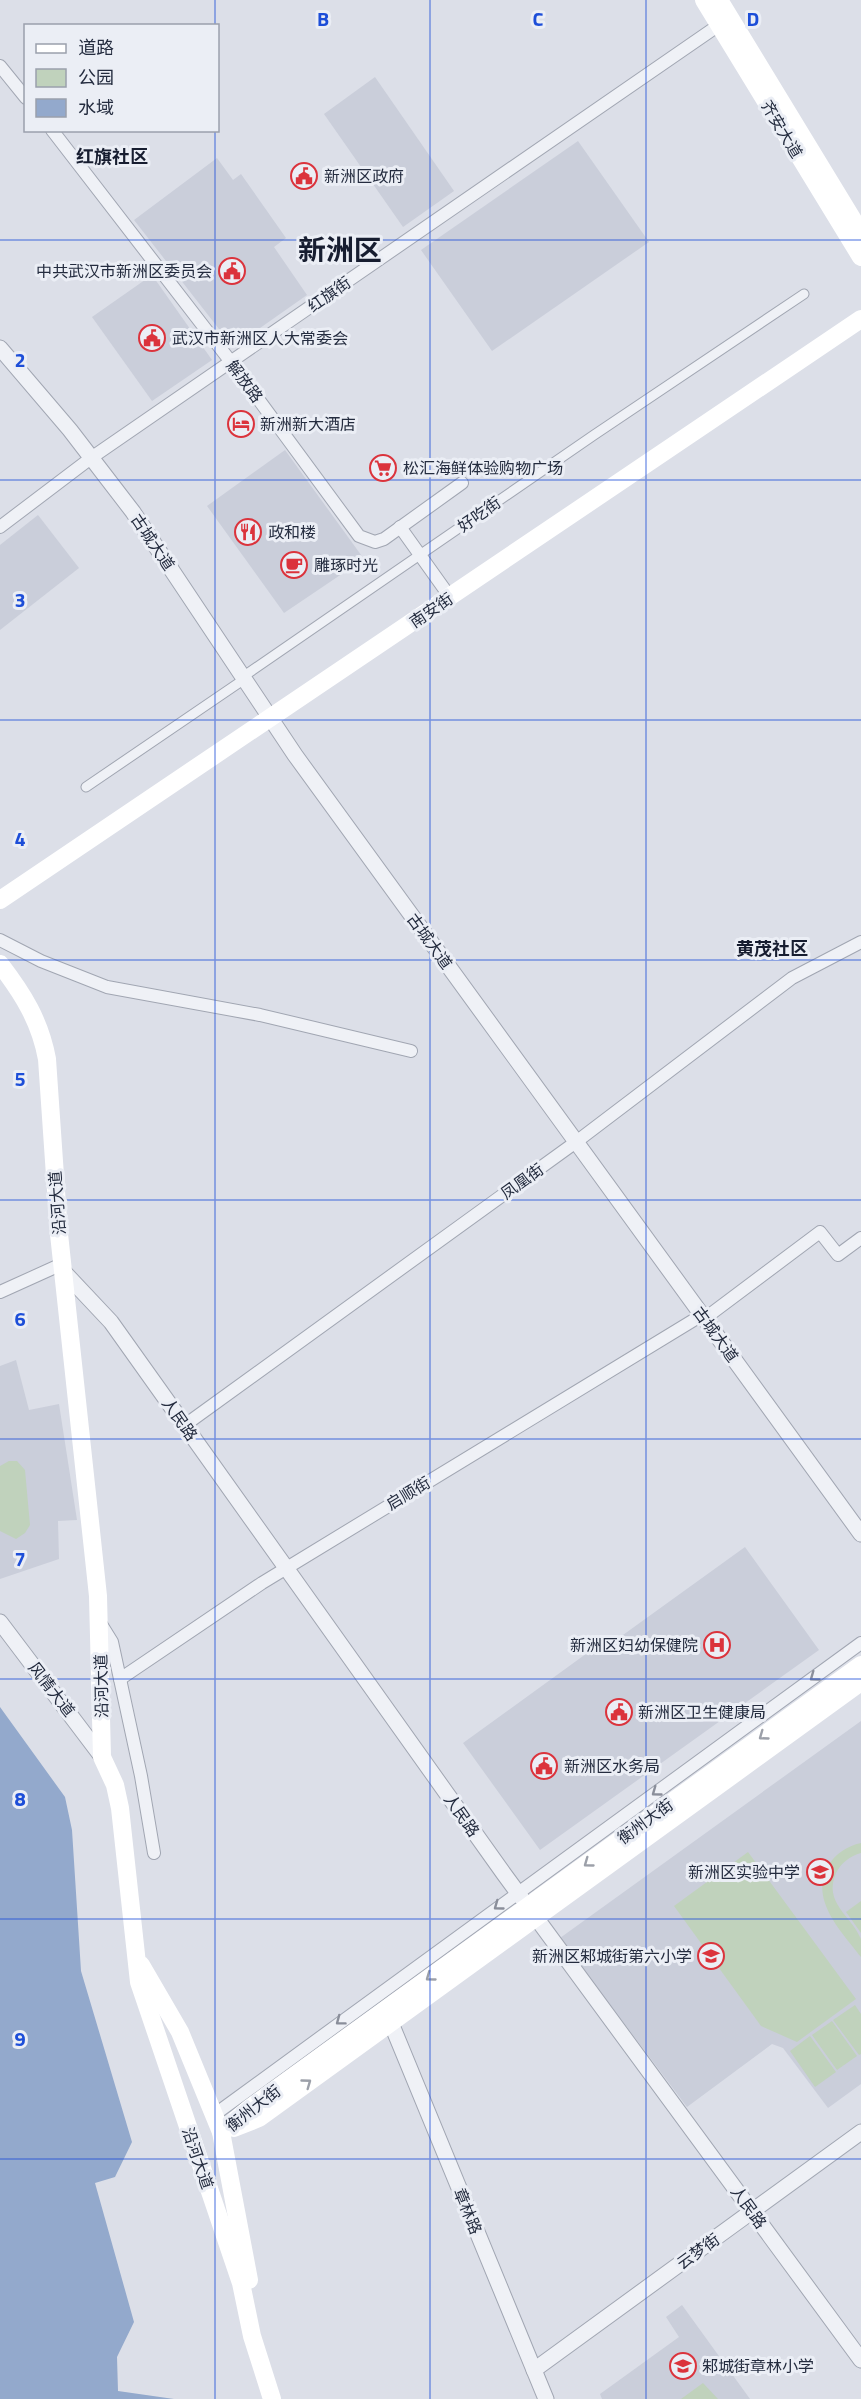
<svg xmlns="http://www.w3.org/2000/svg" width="861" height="2399" viewBox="0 0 861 2399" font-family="'Titillium Web','Noto Sans SC',sans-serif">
  <rect width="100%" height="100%" fill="#dcdfe8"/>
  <g fill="#caceda">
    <path d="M375 77 454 191 403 227 324 114Z"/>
    <path d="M578 141 649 242 492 351 421 250Z"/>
    <path d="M217 158 233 180 241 174 286 238 274 247 307 295 233 347 134 220Z"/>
    <path d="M152 275 212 360 152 401 92 317Z"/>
    <path d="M285 450 364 559 284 613 207 506Z"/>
    <path d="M38 515 79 568 0 630V545Z"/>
    <path d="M16 1360 29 1410 59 1404 77 1520 58 1521 59 1559 0 1579V1366Z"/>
    <path d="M745 1547 819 1650 540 1850 463 1743 612 1635 616 1640Z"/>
    <path d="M861 1721V2084L828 2108 783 2048 772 2044 687 2107 560 1938Z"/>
    <path d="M682 2305 750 2399H602L600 2394 679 2337 666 2317Z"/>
  </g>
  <g fill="#c0d2bc">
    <path d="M9 1461H17L25 1470 30 1525 25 1533 16 1539 0 1531V1466Z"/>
    <path d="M861 1843V1853C850 1856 841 1863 836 1873 823 1903 851 1915 861 1939 861 1944 861 1952 861 1957 842 1932 809 1900 828 1866 835 1854 847 1846 861 1843Z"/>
    <path d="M748 1852 856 1999 797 2042 761 2026 674 1906Z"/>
    <path d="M861 1901V1933L846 1912Z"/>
    <path d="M855 2005 861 2014V2054L859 2055 833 2020Z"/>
    <path d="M832 2021 857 2056 837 2070 812 2035Z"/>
    <path d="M810 2036 836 2072 815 2087 790 2051Z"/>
    <path d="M703 2383 718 2399H681Z"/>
  </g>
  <path fill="#93a9cc" d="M0 1707 65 1797 72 1830 81 1971 132 2142 115 2177 95 2183 134 2322 117 2357 118 2391 174 2399H0Z"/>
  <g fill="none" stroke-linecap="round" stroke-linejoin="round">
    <defs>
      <g id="pedestrian">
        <path d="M244 676 594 435 804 294"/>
        <path d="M86 787 246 678"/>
      </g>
      <g id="minor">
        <path d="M0 66 26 98"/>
        <path d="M52 130 231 362 359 536 375 542 384 539 462 483"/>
        <path d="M0 527 91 458 719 25"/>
        <path d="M400 527 450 597"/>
        <path d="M0 940 41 961 107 987 260 1015 411 1051"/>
        <path d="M0 1292 62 1264"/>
        <path d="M704 1319 820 1232 838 1255 861 1238"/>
        <path d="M185 1425 576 1142 792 978 861 942"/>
        <path d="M99 1621 112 1642 141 1776 154 1853"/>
        <path d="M120 1679 262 1583 702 1315"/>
        <path d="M214 2115 861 1643"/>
      </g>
      <g id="tertiary">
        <path d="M0 348 70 430 133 512 295 755 861 1534"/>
        <path d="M63 1271 111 1322 504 1874 861 2360"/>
        <path d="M0 1622 102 1757"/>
        <path d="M391 2023 546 2399"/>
        <path d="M534 2370 861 2132"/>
      </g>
    </defs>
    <use href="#pedestrian" stroke="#a1a6b2" stroke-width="11"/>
    <use href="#minor" stroke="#a1a6b2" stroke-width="14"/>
    <use href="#tertiary" stroke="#a1a6b2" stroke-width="17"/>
    <use href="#pedestrian" stroke="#eff1f6" stroke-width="9"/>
    <use href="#minor" stroke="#eff1f6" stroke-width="12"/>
    <use href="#tertiary" stroke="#eff1f6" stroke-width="15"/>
    <g stroke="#fff" stroke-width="18">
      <path d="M704 0 861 257"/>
      <path d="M719 0 861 233"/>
      <path d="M0 900 861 319"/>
      <path d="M0 964C23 994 40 1021 47 1059L59 1234 98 1596 102 1757 115 1785 120 1808 139 1982 241 2283 252 2336 272 2399"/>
      <path d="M141 1965 180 2032 221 2132 249 2280"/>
      <path d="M234 2128 259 2118 861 1682"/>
      <path d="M221 2132 251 2107 861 1665"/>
    </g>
  </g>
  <defs><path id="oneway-chevron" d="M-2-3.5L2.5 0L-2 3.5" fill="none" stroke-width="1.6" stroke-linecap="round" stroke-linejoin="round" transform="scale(1.5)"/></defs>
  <g stroke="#8a8e9a">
    <use href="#oneway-chevron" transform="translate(814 1677) rotate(144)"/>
    <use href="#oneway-chevron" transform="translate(656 1792) rotate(144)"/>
    <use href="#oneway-chevron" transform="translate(498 1906) rotate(144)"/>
    <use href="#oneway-chevron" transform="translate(340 2021) rotate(143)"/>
  </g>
  <g stroke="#9ca0a9">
    <use href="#oneway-chevron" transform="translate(763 1736) rotate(144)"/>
    <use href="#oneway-chevron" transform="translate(588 1863) rotate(144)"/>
    <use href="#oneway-chevron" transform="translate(430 1977) rotate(144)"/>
    <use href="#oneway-chevron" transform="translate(307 2083) rotate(-36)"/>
  </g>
  <path fill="none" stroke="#1d4ed8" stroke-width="1.5" stroke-opacity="0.55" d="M215 0V26M430 0V2399M646 0V2399M215 130V2399M0 240H861M0 480H861M0 720H861M0 960H861M0 1200H861M0 1439H861M0 1679H861M0 1919H861M0 2159H861"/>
  <defs>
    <symbol id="civic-ring" viewBox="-11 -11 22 22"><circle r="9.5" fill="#ebeef5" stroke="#db333c" stroke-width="1.5"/><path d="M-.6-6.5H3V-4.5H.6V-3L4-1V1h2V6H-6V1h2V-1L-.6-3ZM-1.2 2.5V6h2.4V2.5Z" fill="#db333c"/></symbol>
    <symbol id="hotel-ring" viewBox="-11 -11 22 22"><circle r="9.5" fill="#ebeef5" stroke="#db333c" stroke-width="1.5"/><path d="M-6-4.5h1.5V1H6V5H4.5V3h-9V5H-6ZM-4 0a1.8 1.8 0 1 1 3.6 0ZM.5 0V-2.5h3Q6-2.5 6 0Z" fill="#db333c"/></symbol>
    <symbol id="supermarket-ring" viewBox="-11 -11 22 22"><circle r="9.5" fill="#ebeef5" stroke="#db333c" stroke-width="1.5"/><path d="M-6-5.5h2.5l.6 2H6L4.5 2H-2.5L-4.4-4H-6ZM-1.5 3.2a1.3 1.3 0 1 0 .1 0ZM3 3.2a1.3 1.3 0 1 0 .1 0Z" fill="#db333c"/></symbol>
    <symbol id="restaurant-ring" viewBox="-11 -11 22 22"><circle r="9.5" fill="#ebeef5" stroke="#db333c" stroke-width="1.5"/><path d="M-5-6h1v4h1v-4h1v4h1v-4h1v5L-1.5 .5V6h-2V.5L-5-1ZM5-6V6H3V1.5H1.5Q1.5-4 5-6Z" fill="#db333c"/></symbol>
    <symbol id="cafe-ring" viewBox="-11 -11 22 22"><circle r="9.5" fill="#ebeef5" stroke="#db333c" stroke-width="1.5"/><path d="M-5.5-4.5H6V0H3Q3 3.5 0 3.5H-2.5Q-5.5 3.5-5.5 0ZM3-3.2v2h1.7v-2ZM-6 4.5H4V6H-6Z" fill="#db333c"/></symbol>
    <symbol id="hospital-ring" viewBox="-11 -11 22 22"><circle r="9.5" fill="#ebeef5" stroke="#db333c" stroke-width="1.5"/><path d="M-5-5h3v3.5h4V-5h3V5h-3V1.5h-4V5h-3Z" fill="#db333c"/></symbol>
    <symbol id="school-ring" viewBox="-11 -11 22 22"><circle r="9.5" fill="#ebeef5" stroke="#db333c" stroke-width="1.5"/><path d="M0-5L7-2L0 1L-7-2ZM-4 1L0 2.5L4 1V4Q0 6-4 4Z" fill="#db333c"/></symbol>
  </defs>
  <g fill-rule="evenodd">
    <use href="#civic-ring" x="289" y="161" width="30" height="30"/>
    <use href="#civic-ring" x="217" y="256" width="30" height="30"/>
    <use href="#civic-ring" x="137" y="323" width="30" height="30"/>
    <use href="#hotel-ring" x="226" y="409" width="30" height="30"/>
    <use href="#supermarket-ring" x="368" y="453" width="30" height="30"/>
    <use href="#restaurant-ring" x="233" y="517" width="30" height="30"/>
    <use href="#cafe-ring" x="279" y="550" width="30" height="30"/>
    <use href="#hospital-ring" x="702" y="1630" width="30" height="30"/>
    <use href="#civic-ring" x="604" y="1697" width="30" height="30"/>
    <use href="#civic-ring" x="529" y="1751" width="30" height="30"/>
    <use href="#school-ring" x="805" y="1857" width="30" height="30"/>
    <use href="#school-ring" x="696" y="1941" width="30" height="30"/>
    <use href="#school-ring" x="668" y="2351" width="30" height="30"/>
  </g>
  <g text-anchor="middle" stroke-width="6" stroke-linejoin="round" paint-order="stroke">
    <g font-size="16" fill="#242c3f" stroke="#ebeef5">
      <text transform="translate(782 129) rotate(59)" y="6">齐安大道</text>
      <text transform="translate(329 294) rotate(-35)" y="6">红旗街</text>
      <text transform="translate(245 381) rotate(53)" y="6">解放路</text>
      <text transform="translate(479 514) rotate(-35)" y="6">好吃街</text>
      <text transform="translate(153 542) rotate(56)" y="6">古城大道</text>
      <text transform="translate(431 610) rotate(-34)" y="6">南安街</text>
      <text transform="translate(430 941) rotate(54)" y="6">古城大道</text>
      <text transform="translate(522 1181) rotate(-36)" y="6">凤凰街</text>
      <text transform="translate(57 1203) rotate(-94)" y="6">沿河大道</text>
      <text transform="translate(716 1334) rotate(54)" y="6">古城大道</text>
      <text transform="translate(180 1419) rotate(55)" y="6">人民路</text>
      <text transform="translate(408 1493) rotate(-31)" y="6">启顺街</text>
      <text transform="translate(101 1686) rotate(-91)" y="6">沿河大道</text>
      <text transform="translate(52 1689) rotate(52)" y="6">风情大道</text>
      <text transform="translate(462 1815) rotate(55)" y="6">人民路</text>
      <text transform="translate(645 1821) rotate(-36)" y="6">衡州大街</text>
      <text transform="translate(253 2108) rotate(-38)" y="6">衡州大街</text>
      <text transform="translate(198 2158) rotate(71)" y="6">沿河大道</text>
      <text transform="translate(749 2207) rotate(54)" y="6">人民路</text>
      <text transform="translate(468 2211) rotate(68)" y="6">章林路</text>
      <text transform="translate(698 2251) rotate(-36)" y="6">云梦街</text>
    </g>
    <g font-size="16" fill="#242c3f" stroke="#ebeef5" text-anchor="start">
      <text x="324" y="182">新洲区政府</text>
      <text x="212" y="277" text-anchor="end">中共武汉市新洲区委员会</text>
      <text x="172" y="344">武汉市新洲区人大常委会</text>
      <text x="260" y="430">新洲新大酒店</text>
      <text x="403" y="474">松汇海鲜体验购物广场</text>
      <text x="268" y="538">政和楼</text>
      <text x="314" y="571">雕琢时光</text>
      <text x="698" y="1651" text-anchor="end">新洲区妇幼保健院</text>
      <text x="638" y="1718">新洲区卫生健康局</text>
      <text x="564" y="1772">新洲区水务局</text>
      <text x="800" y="1878" text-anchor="end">新洲区实验中学</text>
      <text x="692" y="1962" text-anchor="end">新洲区邾城街第六小学</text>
      <text x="702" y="2372">邾城街章林小学</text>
    </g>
    <g font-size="18" font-weight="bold" fill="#171d30" stroke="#ebeef5">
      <text x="112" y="163">红旗社区</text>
      <text x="772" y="955">黄茂社区</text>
    </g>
    <g font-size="28" font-weight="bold" fill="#171d30" stroke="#ebeef5">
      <text x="340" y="260">新洲区</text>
    </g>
  </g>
  <g font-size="20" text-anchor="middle" font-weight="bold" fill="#1d4ed8" stroke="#ebeef5" stroke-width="6" stroke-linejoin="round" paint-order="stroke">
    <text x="323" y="26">B</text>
    <text x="538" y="26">C</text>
    <text x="753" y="26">D</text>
    <text x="20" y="367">2</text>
    <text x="20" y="607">3</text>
    <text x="20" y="846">4</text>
    <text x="20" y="1086">5</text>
    <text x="20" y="1326">6</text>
    <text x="20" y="1566">7</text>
    <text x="20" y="1806">8</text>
    <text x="20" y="2046">9</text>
  </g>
  <rect x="24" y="24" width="195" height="108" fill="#ebeef5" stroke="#9ba0ac" stroke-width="1.5"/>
  <rect x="36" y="44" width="30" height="9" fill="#ffffff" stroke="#9ba0ac" stroke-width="1.5"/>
  <text x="78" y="54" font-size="18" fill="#242c3f">道路</text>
  <rect x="36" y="69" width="30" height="18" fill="#c0d2bc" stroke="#9ba0ac" stroke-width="1.5"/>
  <text x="78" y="84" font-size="18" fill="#242c3f">公园</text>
  <rect x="36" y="99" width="30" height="18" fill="#93a9cc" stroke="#9ba0ac" stroke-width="1.5"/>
  <text x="78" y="114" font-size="18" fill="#242c3f">水域</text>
</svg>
